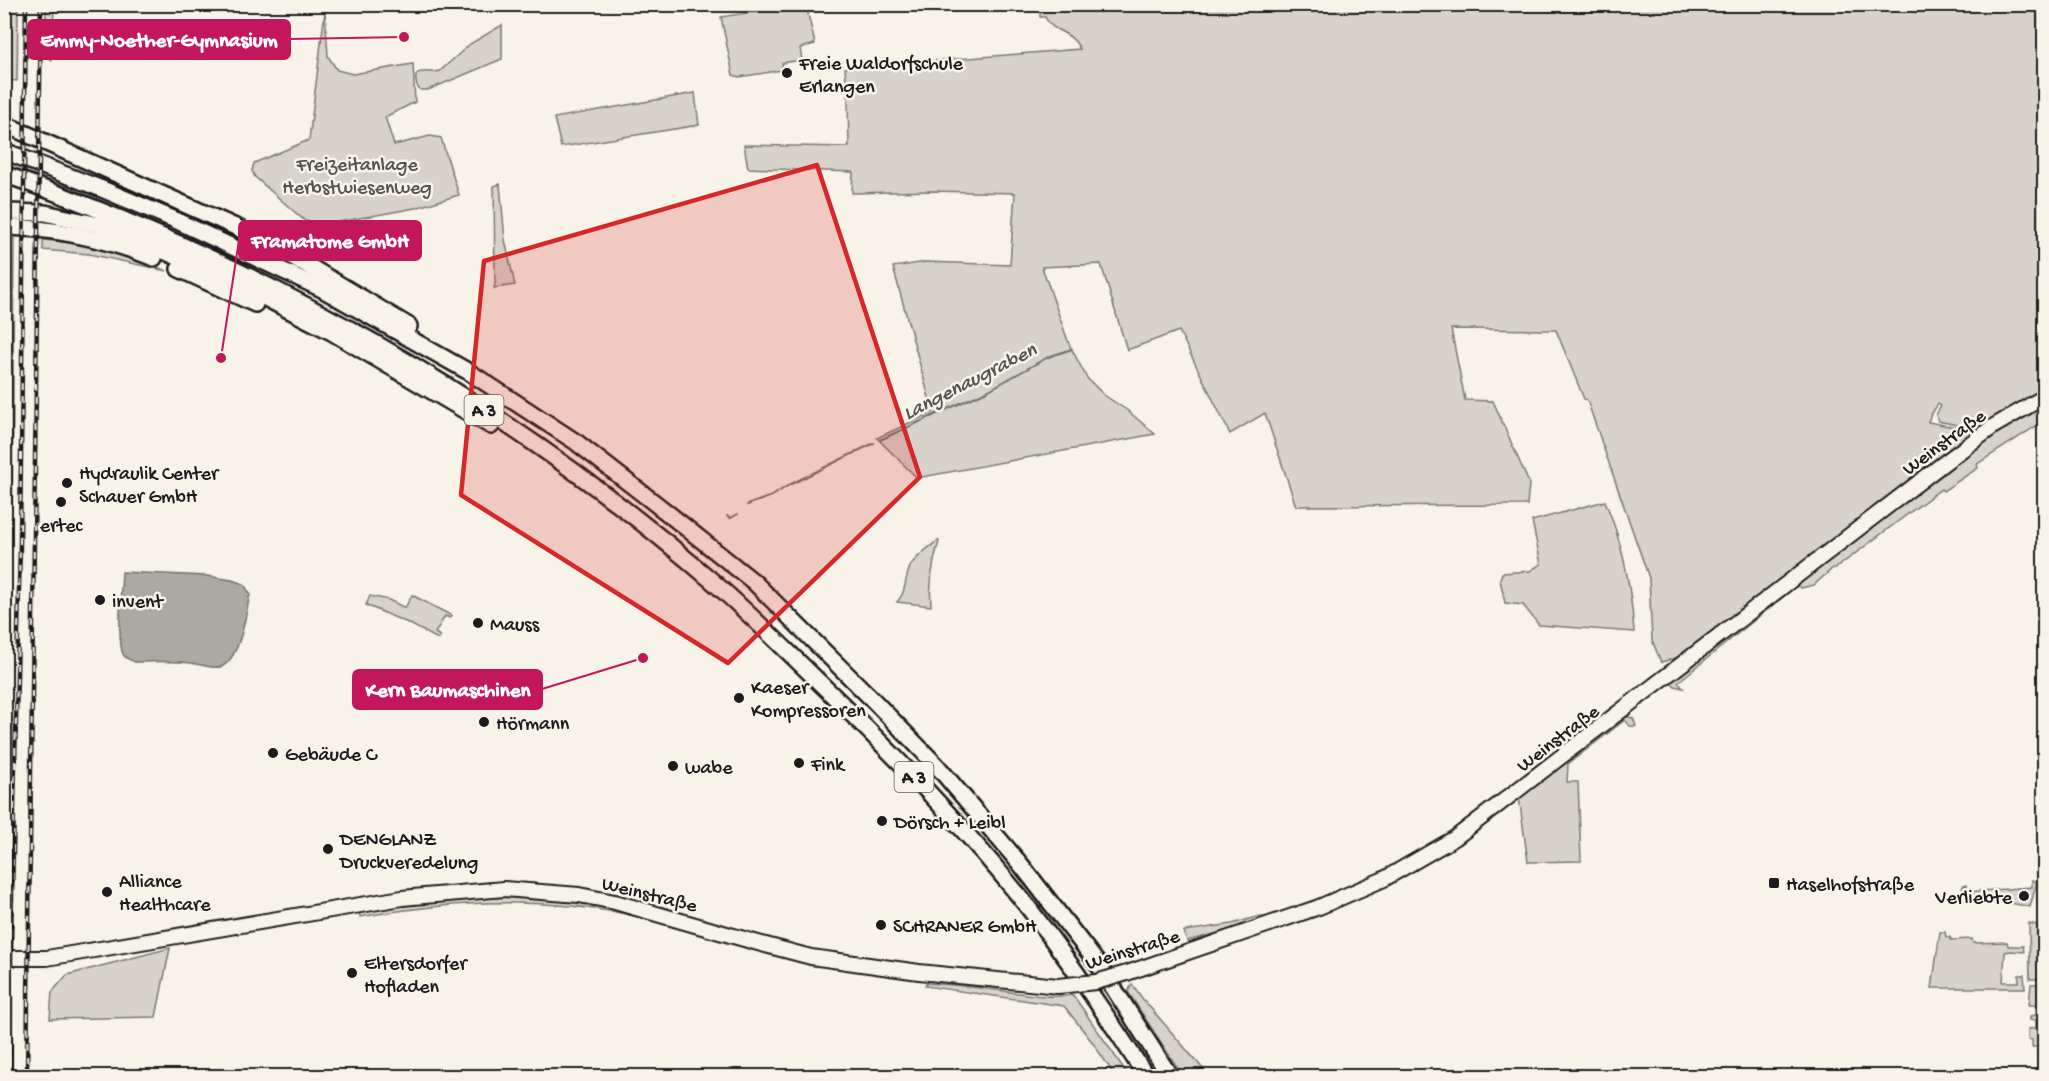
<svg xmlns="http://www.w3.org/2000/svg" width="2049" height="1081" viewBox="0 0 2049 1081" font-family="'Gochi Hand',sans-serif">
  <rect width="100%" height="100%" fill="#f7f3e8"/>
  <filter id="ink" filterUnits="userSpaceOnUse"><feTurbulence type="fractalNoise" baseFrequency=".0167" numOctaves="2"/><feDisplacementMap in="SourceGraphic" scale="12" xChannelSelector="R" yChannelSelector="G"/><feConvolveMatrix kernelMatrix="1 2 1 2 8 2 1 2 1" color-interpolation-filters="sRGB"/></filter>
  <g filter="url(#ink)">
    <g fill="#d7d3cb" stroke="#7a7874" stroke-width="1.5">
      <path d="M4 5H18L17 81 5 80Z"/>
      <path d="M46 5H54L52 60 45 55Z"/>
      <path d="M796 5H806L815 44 800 48 802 60 782 63 783 70 739 77 733 75 721 17Z"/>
      <path d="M1033 5H2044V392L1981 430 1938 421 1936 415 1941 406 1938 404 1930 416 1928 422 1969 430 1970 433 1965 442 1676 658 1661 662 1652 640 1649 578 1587 400 1584 399 1556 330 1451 329 1465 400 1493 401 1529 483 1527 505 1296 506 1265 413 1230 434 1179 331 1127 350 1101 264 1042 267 1069 344 1087 378 1104 395 1128 411 1155 434 917 478 877 438 933 412 893 267 926 262 1010 265 1015 193 933 191 852 193 853 172 748 168 744 145 849 147 848 101 845 68 1080 49C1070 29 1053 34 1045 17H1040V11Z"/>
      <path d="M325 11 328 56 337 70 353 74 413 64 415 102 385 117 394 145 430 136 441 138 459 195 415 208 333 223 305 221 255 177 252 171 254 163 309 140Z"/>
      <path d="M502 25V59L428 90H421L418 88C409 64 428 75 440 71L470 44Z"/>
      <path d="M695 93 699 125 561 147 554 118Z"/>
      <path d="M500 184 505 240 515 285 494 288 495 284 494 186Z"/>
      <path d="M5 238 14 239 12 503 8 513 11 519 5 745Z"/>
      <path d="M43 240C86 243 127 255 167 271L89 254 43 250Z"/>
      <path d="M2044 403V421L1977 464 1978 468 1943 491 1941 489 1836 568H1833L1814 585 1801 588 1798 585 1678 682 1683 688 1675 686 1669 680C1700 656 1733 634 1765 609 1856 538 1944 461 2044 403Z"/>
      <path d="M1605 501C1623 543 1631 586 1634 632L1539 625 1523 605 1505 603 1500 579 1502 573 1530 571 1541 564 1532 521Z"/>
      <path d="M937 541H939C932 564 929 583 931 606L897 602C907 592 904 578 911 565 917 556 928 548 937 541Z"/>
      <path d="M412 595 452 616 450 618 445 616 435 633 440 636 438 639 410 624 366 605 370 596 389 600 405 608Z"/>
      <path d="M1624 716 1633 718 1636 726H1630L1625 720 1568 764 1567 782H1578L1581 861 1528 862 1519 797Z"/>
      <path d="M2032 880 2037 882 2030 907 1979 897H1963L1961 895 1963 886 1966 885 1967 892 2032 887Z"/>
      <path d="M517 895 518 897 526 895 587 902 646 915 641 917C543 896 458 900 360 917L359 909 446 897Z"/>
      <path d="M1260 916 1265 918V921L1187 941 1184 931 1232 924Z"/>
      <path d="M2029 923 2044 927V979H2030Z"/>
      <path d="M1940 932H1945L1946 937H1950L1951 940 1972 939 1973 943 2007 942 2008 946H2023L2024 952 2011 951 2005 952 2003 982H2019V975H2024L2025 988H1932Z"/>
      <path d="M170 948 156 1017 50 1019 52 992 67 975Z"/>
      <path d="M926 983C946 984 967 986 988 989 1016 992 1044 999 1073 995L1129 1076H1115L1093 1043 1064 1006 925 986Z"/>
      <path d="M1132 984 1142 998 1203 1069 1206 1076H1183L1128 992Z"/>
      <path d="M2031 984H2044V1076H2038L2037 1047H2032V1040L2028 1039V1029L2036 1028V1020H2030V1016L2036 1015V1005H2029Z"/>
    </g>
    <path fill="#aca9a2" stroke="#72716c" stroke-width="1.5" d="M122 572 207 576 232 580 244 584 250 594C246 613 241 655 223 666 216 670 203 665 196 664 176 660 155 662 135 662 131 660 125 659 123 654 117 642 121 588 122 572Z"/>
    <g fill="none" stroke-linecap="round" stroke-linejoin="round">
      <g stroke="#72716c" stroke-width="2">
        <path d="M9 17 11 6H15"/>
        <path d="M6 28H7"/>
        <path d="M880 440 989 390 1048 357 1072 349"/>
        <path d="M747 505 772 496 789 485 874 443"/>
        <path d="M727 516 731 518 738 514"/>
      </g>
      <defs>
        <g id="major">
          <path d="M4 958H47L402 898 504 889 579 895 615 902 758 943 811 957 919 972 1058 986"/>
          <path d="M1127 973 1319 907 1384 879 1455 838 1944 463 1994 426 2044 397"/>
        </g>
        <g id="highway">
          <path d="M4 124 240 229 280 249 409 326"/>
          <path d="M4 151 102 189 173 219 322 289 469 372 576 442 665 511 754 582 870 697 938 767 1022 866 1098 964 1170 1076"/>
          <path d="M4 174C262 265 504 401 711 580 748 612 783 647 819 682 894 754 967 829 1031 911 1072 965 1110 1020 1146 1076"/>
          <path d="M4 212 45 213 99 225 127 235 226 278 330 331 491 426"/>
          <path d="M4 227C57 228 106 239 154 258"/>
          <path d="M179 269 255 304"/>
        </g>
      </defs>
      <use href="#major" stroke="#1c1c1c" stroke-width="18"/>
      <use href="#highway" stroke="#1c1c1c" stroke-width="20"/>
      <use href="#major" stroke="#f7f3e8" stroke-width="14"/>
      <use href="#highway" stroke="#f7f3e8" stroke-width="15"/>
      <defs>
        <g id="rail">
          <path d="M10 1076 11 939 20 544 26 4"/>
          <path d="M27 1076 41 4"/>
        </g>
      </defs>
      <use href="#rail" stroke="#1c1c1c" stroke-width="4.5"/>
      <use href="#rail" stroke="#f7f3e8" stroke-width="2" stroke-dasharray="7" stroke-linecap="butt"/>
      <defs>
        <path id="major-bridge" d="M1058 986 1096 982 1127 973"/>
      </defs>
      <use href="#major-bridge" stroke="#1c1c1c" stroke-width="18" stroke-linecap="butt"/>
      <use href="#major-bridge" stroke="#f7f3e8" stroke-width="14"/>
    </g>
  </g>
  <path fill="#d62828" fill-opacity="0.2" stroke="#d62828" stroke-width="4.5" stroke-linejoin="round" d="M817 165 920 477 728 663 461 495 484 261Z"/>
  <g fill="#1c1c1c" stroke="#f7f3e8" stroke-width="2">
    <circle cx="787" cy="73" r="6"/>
    <circle cx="67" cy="483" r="6"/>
    <circle cx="61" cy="502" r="6"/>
    <circle cx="100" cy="600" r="6"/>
    <circle cx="478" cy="623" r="6"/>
    <circle cx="739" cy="698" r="6"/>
    <circle cx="484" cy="722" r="6"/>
    <circle cx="273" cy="753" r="6"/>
    <circle cx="799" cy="763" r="6"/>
    <circle cx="673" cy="766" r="6"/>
    <circle cx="882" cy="821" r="6"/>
    <circle cx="328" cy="849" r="6"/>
    <rect x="1768" y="877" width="12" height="12" rx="3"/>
    <circle cx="107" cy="892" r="6"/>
    <circle cx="2024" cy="896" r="6"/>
    <circle cx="881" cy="925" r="6"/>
    <circle cx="352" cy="973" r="6"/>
  </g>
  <g text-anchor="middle" stroke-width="5" stroke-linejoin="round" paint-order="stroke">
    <g fill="#f7f3e8" stroke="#5e5c59" stroke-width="1.5">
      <rect x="464.5" y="395" width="39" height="30" rx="4.5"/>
      <rect x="894.5" y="762" width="39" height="30" rx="4.5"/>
    </g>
    <g font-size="18" font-weight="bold" fill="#1c1c1c">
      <text x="484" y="416">A 3</text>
      <text x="914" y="783">A 3</text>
    </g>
    <g font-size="20" fill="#1c1c1c" stroke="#f7f3e8" text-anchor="start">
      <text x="799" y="69">Freie Waldorfschule<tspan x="799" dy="23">Erlangen</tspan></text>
      <text x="79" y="479">Hydraulik Center<tspan x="79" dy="23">Schauer GmbH</tspan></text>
      <text x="61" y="531" text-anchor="middle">ertec</text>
      <text x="112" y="607">invent</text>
      <text x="490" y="630">Mauss</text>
      <text x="751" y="693">Kaeser<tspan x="751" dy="23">Kompressoren</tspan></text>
      <text x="496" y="729">Hörmann</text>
      <text x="285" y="760">Gebäude C</text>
      <text x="811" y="770">Fink</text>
      <text x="685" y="773">wabe</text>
      <text x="894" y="828">Dörsch + Leibl</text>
      <text x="340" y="845">DENGLANZ<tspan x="340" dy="23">Druckveredelung</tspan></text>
      <text x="119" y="887">Alliance<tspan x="119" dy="23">Healthcare</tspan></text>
      <text x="1786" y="890">Haselhofstraße</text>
      <text x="2012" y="903" text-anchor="end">Verliebte</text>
      <text x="893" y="932">SCHRANER GmbH</text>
      <text x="364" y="969">Eltersdorfer<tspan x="364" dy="23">Hofladen</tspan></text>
    </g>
    <g font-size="20" fill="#545351" stroke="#f7f3e8">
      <text x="357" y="170">Freizeitanlage<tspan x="357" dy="23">Herbstwiesenweg</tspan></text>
    </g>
    <g font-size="20" fill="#1c1c1c" stroke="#f7f3e8">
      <text transform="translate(1943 441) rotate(-36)" y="7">Weinstraße</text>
      <text transform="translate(1557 737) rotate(-37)" y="7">Weinstraße</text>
      <text transform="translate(650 893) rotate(14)" y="7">Weinstraße</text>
      <text transform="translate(1132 948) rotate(-17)" y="7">Weinstraße</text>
    </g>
    <g font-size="21" font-style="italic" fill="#565452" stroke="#f7f3e8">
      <text transform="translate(969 380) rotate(-27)" y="7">Langenaugraben</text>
    </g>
  </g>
  <path fill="none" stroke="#c2185b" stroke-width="2" d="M404 37L290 39M221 358L239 240M643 658L542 689"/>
  <g fill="#c2185b" stroke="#f7f3e8" stroke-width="2">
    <circle cx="404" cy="37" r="6"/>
    <circle cx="221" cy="358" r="6"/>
    <circle cx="643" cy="658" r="6"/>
  </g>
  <g fill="#c2185b" stroke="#c2185b" stroke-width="2">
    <rect x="28" y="20" width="262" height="39" rx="6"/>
    <rect x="239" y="221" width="182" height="39" rx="6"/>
    <rect x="353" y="670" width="189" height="39" rx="6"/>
  </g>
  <g font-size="21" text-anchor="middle" font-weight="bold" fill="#fff">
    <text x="159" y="46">Emmy-Noether-Gymnasium</text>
    <text x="330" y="247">Framatome GmbH</text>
    <text x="448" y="696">Kern Baumaschinen</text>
  </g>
  <rect width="2049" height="1081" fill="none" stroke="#f7f3e8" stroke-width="24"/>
  <rect x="12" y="12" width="2025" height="1057" fill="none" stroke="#1c1c1c" stroke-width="2" filter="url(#ink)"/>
</svg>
